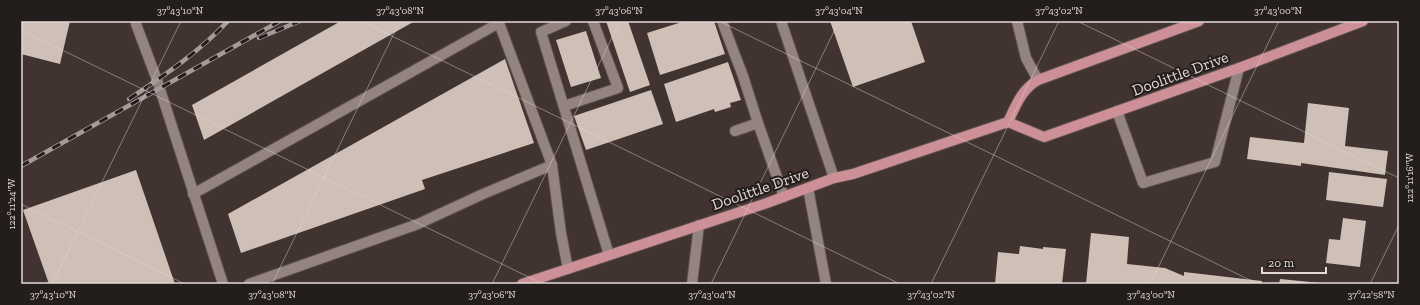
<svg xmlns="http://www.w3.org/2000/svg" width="1420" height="305" viewBox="0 0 1420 305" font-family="'Zilla Slab',serif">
  <rect width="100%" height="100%" fill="#413330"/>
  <g fill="#cec0b6">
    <path d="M21 21H70L60 64 21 54Z"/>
    <path d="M341 21H415L204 140 192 105Z"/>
    <path d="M606 21H628L650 85 630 92Z"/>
    <path d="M685 21H714L725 54 660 75 647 33Z"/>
    <path d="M830 21H911L925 62 853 87Z"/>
    <path d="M586 31 601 78 571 87 556 40Z"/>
    <path d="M505 59 534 143 422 180 425 189 241 253 228 214Z"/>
    <path d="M728 62 741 100 730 103 731 107 715 112 714 109 676 122 664 84Z"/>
    <path d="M651 90 663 124 586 150 574 116Z"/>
    <path d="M1308 103 1349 108 1345 146 1388 151 1385 175 1301 163V166L1247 159 1250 137 1304 143Z"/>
    <path d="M136 170 175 284H49L23 210Z"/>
    <path d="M1329 172 1387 179 1383 207 1326 200Z"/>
    <path d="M1343 218 1366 221 1360 267 1326 263 1329 239 1340 240Z"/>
    <path d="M1091 233 1129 237 1127 264 1165 268 1184 276V272L1262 281V284H1086Z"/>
    <path d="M1020 246 1043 249V247L1066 249 1062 284H995L998 252 1019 254Z"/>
    <path d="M1280 279 1321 283V284H1279Z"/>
  </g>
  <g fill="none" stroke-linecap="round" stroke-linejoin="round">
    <defs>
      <g id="lane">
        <path d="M566 21 541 32 609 255"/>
        <path d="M722 21 743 76 758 123"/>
        <path d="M781 21 834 178"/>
        <path d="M1017 21 1026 58 1038 80"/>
        <path d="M136 24 157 80 223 284"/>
        <path d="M564 106 618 88 593 21"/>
        <path d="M1117 111 1143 183 1215 162 1239 68"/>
        <path d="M735 131 758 123 784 197"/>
        <path d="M808 188 826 284"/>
        <path d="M193 194 499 23 552 165 561 233 568 269"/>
        <path d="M249 284 418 224 483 194 552 165"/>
      </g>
      <path id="street" d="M692 284 699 225"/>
      <g id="primary">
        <path d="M1008 122C1016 105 1022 89 1038 80L1199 21"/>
        <path d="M522 284 767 203 834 178 853 174 1008 122 1044 137 1239 68 1363 21"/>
      </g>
    </defs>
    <use href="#lane" stroke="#5c504e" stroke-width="12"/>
    <use href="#street" stroke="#5c504e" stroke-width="12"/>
    <use href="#primary" stroke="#5c504e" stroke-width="12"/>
    <use href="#lane" stroke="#948480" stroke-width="10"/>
    <use href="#street" stroke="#948480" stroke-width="10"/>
    <use href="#primary" stroke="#ce9097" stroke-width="10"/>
    <defs>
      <g id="rail">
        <path d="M259 38 300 21"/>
        <path d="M129 99C165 75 199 52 228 21"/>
        <path d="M21 166 280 21"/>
      </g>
    </defs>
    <use href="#rail" stroke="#a69b99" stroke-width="4.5"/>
    <use href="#rail" stroke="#231d1b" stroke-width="3" stroke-dasharray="9" stroke-linecap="butt"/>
  </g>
  <path fill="none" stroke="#e3dad8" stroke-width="1" stroke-opacity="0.45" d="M361 21 900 284M719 21 1258 284M1077 21 1399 178M21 30 543 284M21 204 185 284M52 284 181 21M272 284 400 21M492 284 620 21M711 284 839 21M931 284 1059 21M1150 284 1279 21M1370 284 1399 225"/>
  <g text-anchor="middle" stroke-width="4" stroke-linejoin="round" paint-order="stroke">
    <g font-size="16" fill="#e3dad8" stroke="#231d1b">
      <text transform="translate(1180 73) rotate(-20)" y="6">Doolittle Drive</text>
      <text transform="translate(760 188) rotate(-19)" y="6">Doolittle Drive</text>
    </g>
  </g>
  <rect width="1420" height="305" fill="none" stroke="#231d1b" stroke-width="44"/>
  <path d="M1262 267v6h64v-6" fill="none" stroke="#e3dad8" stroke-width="2"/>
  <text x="1268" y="267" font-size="12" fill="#e3dad8" stroke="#231d1b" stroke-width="3" paint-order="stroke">20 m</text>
  <rect x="22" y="22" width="1376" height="261" fill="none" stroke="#e3dad8" stroke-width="1.5"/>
  <g font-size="10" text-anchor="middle" fill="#e3dad8">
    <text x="180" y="14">37°43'10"N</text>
    <text x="400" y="14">37°43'08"N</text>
    <text x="619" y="14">37°43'06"N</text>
    <text x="839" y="14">37°43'04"N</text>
    <text x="1059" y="14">37°43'02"N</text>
    <text x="1278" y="14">37°43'00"N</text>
    <text transform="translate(1409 178) rotate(-90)" y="4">122°11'16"W</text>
    <text transform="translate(11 204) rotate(-90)" y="4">122°11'24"W</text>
    <text x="53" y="298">37°43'10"N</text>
    <text x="272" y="298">37°43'08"N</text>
    <text x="492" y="298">37°43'06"N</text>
    <text x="712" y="298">37°43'04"N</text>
    <text x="931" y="298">37°43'02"N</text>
    <text x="1151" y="298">37°43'00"N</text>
    <text x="1371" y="298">37°42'58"N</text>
  </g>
</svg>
